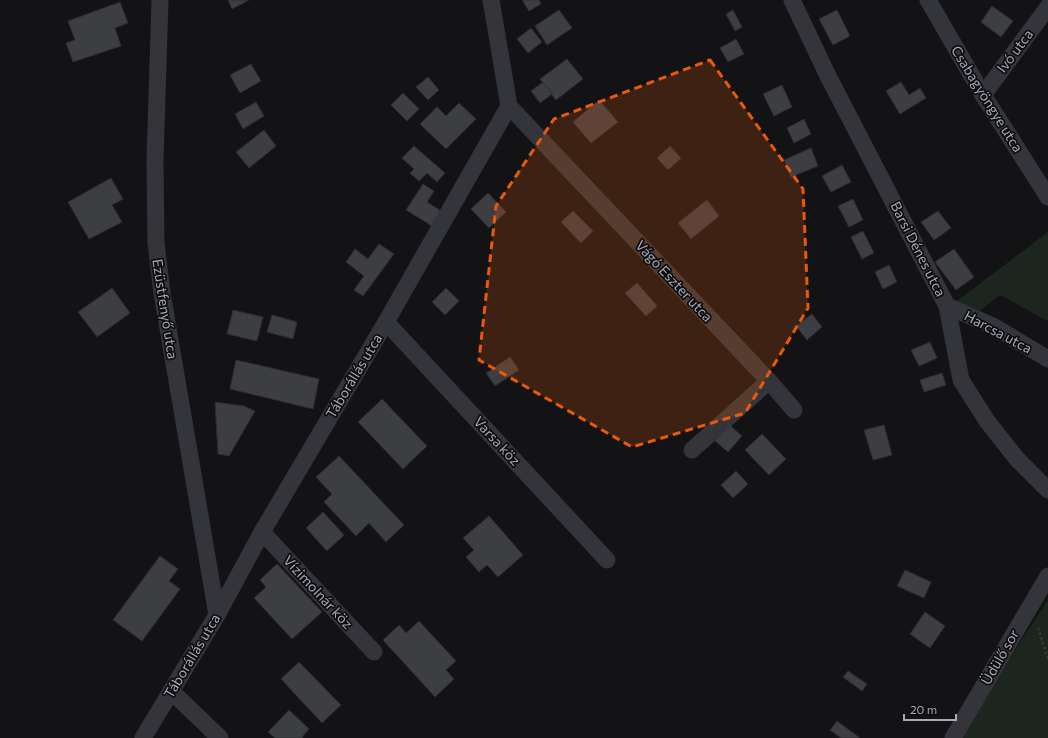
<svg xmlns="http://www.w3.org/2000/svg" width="1048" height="738" viewBox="0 0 1048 738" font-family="Commissioner,sans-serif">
  <rect width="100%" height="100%" fill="#131315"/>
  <g fill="#1d251f">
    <path d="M1048 232V321L1000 295 977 313 954 303Z"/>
    <path d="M1048 600V738H957Z"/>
  </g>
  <g fill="#3d3e42" stroke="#2d2d31">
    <path d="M228 0H249L232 9Z"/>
    <path d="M522 0H539L541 4 529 11Z"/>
    <path d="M120 2 128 23 115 28 121 46 73 62 66 43 75 40 68 21Z"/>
    <path d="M992 6 1013 21 1001 37 981 22Z"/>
    <path d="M559 10 572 28 547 45 535 26Z"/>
    <path d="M733 10 742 27 735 31 726 14Z"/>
    <path d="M837 10 850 36 833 45 819 19Z"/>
    <path d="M531 28 542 42 528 53 517 39Z"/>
    <path d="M736 39 744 54 728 62 720 48Z"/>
    <path d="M567 59 583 79 556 100 540 79Z"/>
    <path d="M251 64 261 81 240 93 230 75Z"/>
    <path d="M428 77 439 90 428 100 416 87Z"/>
    <path d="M543 82 552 94 540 103 531 91Z"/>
    <path d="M901 82 909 95 920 88 926 98 900 114 886 91Z"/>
    <path d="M782 85 792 107 774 116 763 94Z"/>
    <path d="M403 93 419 109 407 121 391 105Z"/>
    <path d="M599 100 618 122 591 143 573 122Z"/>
    <path d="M256 102 264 116 243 129 235 114Z"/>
    <path d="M459 103 476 119 446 149 420 124 437 107 446 116Z"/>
    <path d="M804 119 811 134 794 143 787 128Z"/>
    <path d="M264 130 276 146 249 168 236 152Z"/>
    <path d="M414 146 445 173 437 182 427 173 419 181 410 173 414 169 402 158Z"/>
    <path d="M670 146 681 158 668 170 657 158Z"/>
    <path d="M811 148 818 166 791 177 784 160Z"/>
    <path d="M842 165 851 182 831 192 822 176Z"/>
    <path d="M111 178 123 199 112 205 122 222 89 239 68 202Z"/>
    <path d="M423 184 434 191 427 202 441 211 432 226 406 210Z"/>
    <path d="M488 193 506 212 489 228 471 209Z"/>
    <path d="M853 199 863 220 849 227 838 206Z"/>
    <path d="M707 200 719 216 691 239 678 223Z"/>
    <path d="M573 211 593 231 581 243 561 222Z"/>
    <path d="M938 211 951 228 934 240 921 222Z"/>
    <path d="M863 231 874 253 862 259 851 237Z"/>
    <path d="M379 244 394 254 363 296 354 290 364 276 346 262 355 249 368 259Z"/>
    <path d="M954 249 974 277 956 290 935 262Z"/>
    <path d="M889 265 897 282 883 289 875 272Z"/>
    <path d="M637 283 657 306 646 316 625 293Z"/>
    <path d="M112 288 130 313 97 337 78 312Z"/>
    <path d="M446 288 459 301 445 315 432 302Z"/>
    <path d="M233 310 263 317 257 341 227 334Z"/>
    <path d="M812 314 822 327 807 340 796 326Z"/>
    <path d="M272 315 297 322 293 339 267 332Z"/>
    <path d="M930 342 937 358 919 366 911 350Z"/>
    <path d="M510 357 519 370 495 386 486 373Z"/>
    <path d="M236 360 319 379 313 409 230 389Z"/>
    <path d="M942 373 946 385 924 392 920 380Z"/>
    <path d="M382 399 427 446 403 469 358 422Z"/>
    <path d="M215 402 244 406 255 411 229 456 218 454Z"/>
    <path d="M728 424 742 436 728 452 714 440Z"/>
    <path d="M884 425 892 455 873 460 864 430Z"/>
    <path d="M762 434 786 459 769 475 745 450Z"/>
    <path d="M339 456 404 525 386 542 369 523 356 536 324 502 332 494 316 477Z"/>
    <path d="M736 471 748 484 733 498 721 485Z"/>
    <path d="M323 512 344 535 327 551 306 528Z"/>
    <path d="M489 516 523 555 498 577 487 565 479 572 466 557 474 550 463 538Z"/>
    <path d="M160 556 178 569 169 581 180 589 142 641 113 620Z"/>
    <path d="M277 564 322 612 292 639 254 598 266 587 260 580Z"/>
    <path d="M905 570 931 582 924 598 897 586Z"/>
    <path d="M925 612 945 626 930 648 910 634Z"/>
    <path d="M419 621 456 661 446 670 454 679 435 697 383 640 399 625 406 633Z"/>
    <path d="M299 662 341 705 322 723 281 679Z"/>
    <path d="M848 671 867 684 862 691 843 677Z"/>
    <path d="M289 710 309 729 302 737 303 738H275L268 732Z"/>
    <path d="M837 721 860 738H841L830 730Z"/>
  </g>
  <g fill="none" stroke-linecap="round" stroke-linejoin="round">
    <path stroke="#3a3c41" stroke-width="2.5" stroke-dasharray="2 3" stroke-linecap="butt" d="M1038 628 1048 659"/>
    <g stroke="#34353a" stroke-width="17">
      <path d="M160 0 155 160 156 243 162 293 217 615"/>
      <path d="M792 0 827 74 947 306 961 380 987 421 1017 459 1048 490"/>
      <path d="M928 0 983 95 1048 197"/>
      <path d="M983 95 1048 7"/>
      <path d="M509 106 769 381 692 450"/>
      <path d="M947 306 993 326 1048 359"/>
      <path d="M386 322 607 560"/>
      <path d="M769 381 794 410"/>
      <path d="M262 532 374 652"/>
      <path d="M171 691 220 738"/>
      <path d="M143 738 217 615 262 532 386 322 509 106 491 0"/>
      <path d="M953 738 1048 576"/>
    </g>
  </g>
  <path fill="#e8590c" fill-opacity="0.2" stroke="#e8590c" stroke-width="3" stroke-dasharray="8 5" stroke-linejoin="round" d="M710 60 803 189 808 308 745 413 632 447 479 360 496 206 554 119Z"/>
  <g text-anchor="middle" stroke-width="3.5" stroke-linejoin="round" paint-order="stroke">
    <g font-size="14" fill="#a5aab6" stroke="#0e0e10">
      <text transform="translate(1015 51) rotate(-53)" y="5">Ivó utca</text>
      <text transform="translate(987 99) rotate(58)" y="5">Csabagyöngye utca</text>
      <text transform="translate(918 249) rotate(63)" y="5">Barsi Dénes utca</text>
      <text transform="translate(674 281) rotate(47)" y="5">Vágó Eszter utca</text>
      <text transform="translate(165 309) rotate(81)" y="5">Ezüstfenyő utca</text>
      <text transform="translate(998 332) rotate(28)" y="5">Harcsa utca</text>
      <text transform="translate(354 376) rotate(-59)" y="5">Táborállás utca</text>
      <text transform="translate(497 441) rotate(47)" y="5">Varsa köz</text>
      <text transform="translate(318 592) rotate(47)" y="5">Vízimolnár köz</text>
      <text transform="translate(192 656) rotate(-59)" y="5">Táborállás utca</text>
      <text transform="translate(1000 657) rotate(-60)" y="5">Üdülő sor</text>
    </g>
  </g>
  <path d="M904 714v6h52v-6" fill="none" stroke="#a5aab6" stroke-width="2"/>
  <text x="910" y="714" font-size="12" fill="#a5aab6" stroke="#0e0e10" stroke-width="3" paint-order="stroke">20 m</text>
</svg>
